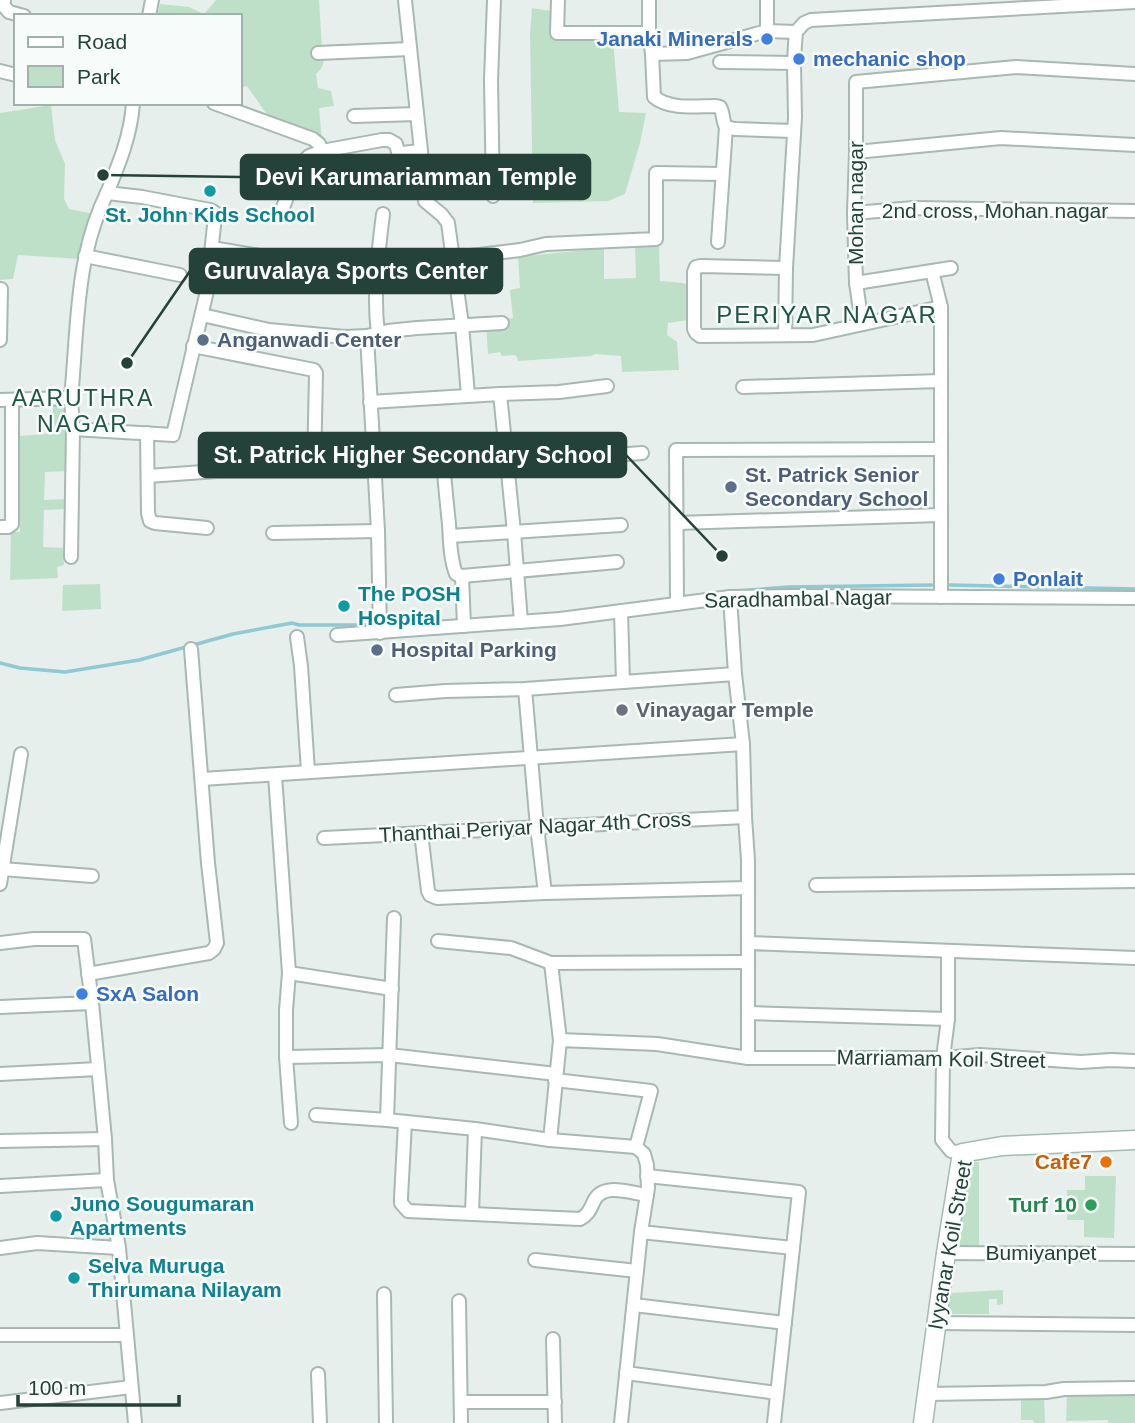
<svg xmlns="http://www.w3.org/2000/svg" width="1135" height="1423" viewBox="0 0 1135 1423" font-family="Arial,sans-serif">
  <rect width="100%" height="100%" fill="#e6efeb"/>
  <g fill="#bfe0c8">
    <path d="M216 0H319L322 49 313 48V55L324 58C324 65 321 70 316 74L318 88 331 91 334 106 319 108 322 140 273 123 247 86 240 88V16H157L160 4 189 7 204 14Z"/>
    <path d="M532 8 564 13 562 38 613 39 619 112 646 113 640 143 625 194 608 201 533 203 530 35Z"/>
    <path d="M51 105 55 140 65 164 64 199 69 209 94 214 80 259 18 255 13 279 0 280V113Z"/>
    <path d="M635 246H659L660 281 683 283 691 286 688 320 668 323 667 335 677 342 679 370 622 372 621 356 595 354 591 356 518 361 517 357 515 355 502 356 500 352 488 354 486 321 513 318 510 290 520 288 518 257 604 248V279L636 278Z"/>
    <path d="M53 406H68L69 471 45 472 44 500 68 499 66 509 44 510 43 547 63 548 64 565 57 567 58 578 10 580 11 532H20L19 436 45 434 53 432Z"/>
    <path d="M100 584 101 609 62 611 63 585Z"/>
    <path d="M968 1162H979V1248H952Z"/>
    <path d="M1085 1176H1116L1114 1238 1084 1237V1220H1067V1190H1085Z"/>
    <path d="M1003 1290V1304L997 1305V1299H989V1314H949L951 1293Z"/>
    <path d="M1135 1392V1423H1108V1420L1066 1421 1067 1395Z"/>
    <path d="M1021 1395H1044L1045 1423H1034L1033 1420H1021Z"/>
  </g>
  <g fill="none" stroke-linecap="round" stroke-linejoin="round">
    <g stroke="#8ec9d4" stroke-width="3.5">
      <path d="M950 585 1135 589"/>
      <path d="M737 591 789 587 932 585"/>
      <path d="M692 596 716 593"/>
      <path d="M0 663 20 668 65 672 139 660 233 634 292 623 299 625H371"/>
    </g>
    <defs>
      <g id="street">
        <path d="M4 0 3 5 9 12 24 16"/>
        <path d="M405 0 421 151 425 201 442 215 448 223 462 325 468 395"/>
        <path d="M558 0 557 33H649"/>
        <path d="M649 0V33L652 54 654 97C670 110 696 106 716 106L720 107C724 114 722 121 726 127L735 129 794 131"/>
        <path d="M149 16 152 0"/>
        <path d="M767 31V0"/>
        <path d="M318 53 410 49"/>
        <path d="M652 54 687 53 767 31 796 32"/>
        <path d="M720 62 794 63"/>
        <path d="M0 71 16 75"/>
        <path d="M214 103 313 139 319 144 322 151"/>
        <path d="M354 116 417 114"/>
        <path d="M856 152 1001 138 1135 145"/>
        <path d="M493 196 491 80 494 0"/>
        <path d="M282 210 299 166 309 156 322 151 382 140H389L396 144 398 152 402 153 421 151"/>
        <path d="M854 213 914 208 1135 211"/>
        <path d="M718 242 726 127"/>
        <path d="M212 248 339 269"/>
        <path d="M85 256 180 275"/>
        <path d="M453 258 520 250 546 244 656 239V173L722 174"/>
        <path d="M786 268 701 266 696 267 694 272V329L696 333 700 336 813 335 941 307"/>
        <path d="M932 271 941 307V597"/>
        <path d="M856 283 951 268"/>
        <path d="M202 315 269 330 345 337 367 336 388 331 417 328 502 323"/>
        <path d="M862 324 856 283 854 213 856 152V82L1016 67 1135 74"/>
        <path d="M378 334C373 293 378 254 383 214"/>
        <path d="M785 335 786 268 795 117 794 63 795 44 796 32 804 23 811 20 1135 2"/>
        <path d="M367 336 378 531 380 633"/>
        <path d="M0 340 1 289"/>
        <path d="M193 346 314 370 316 373 314 470"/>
        <path d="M743 387 941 381"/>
        <path d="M500 394 559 392 607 386"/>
        <path d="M71 398C78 327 75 258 107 193"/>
        <path d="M0 400 71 398 73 429 173 435 207 291 215 216 214 212 210 210 142 197 107 193C119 164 131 135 133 103"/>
        <path d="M370 402 500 394 514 532 521 622"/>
        <path d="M147 433 148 513 150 521 155 523 207 528"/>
        <path d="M442 440C443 468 446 496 449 524 450 540 450 558 456 574L462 576 617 562"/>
        <path d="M443 470 506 463 642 453"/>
        <path d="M148 476 217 471H375"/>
        <path d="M677 523 941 515"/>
        <path d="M0 527H8L12 524V400"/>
        <path d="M273 533 378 531"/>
        <path d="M450 536 621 525"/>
        <path d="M71 557 73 429"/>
        <path d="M462 576 464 626"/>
        <path d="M730 597 735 674 743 744 745 817 748 860V1058"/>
        <path d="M677 604 676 450 941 449"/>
        <path d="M621 611 623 682"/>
        <path d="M337 635 560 619 730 597 793 596 1135 598"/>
        <path d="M297 637 301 666 308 771"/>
        <path d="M525 689 537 827 545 893"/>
        <path d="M396 695 445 691 525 689 735 674"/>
        <path d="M275 775 289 973 392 989"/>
        <path d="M202 779 743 744"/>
        <path d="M421 833 428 891 430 895 437 898 545 893 748 888"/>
        <path d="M324 838 745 817"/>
        <path d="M2 869 92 876"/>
        <path d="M0 884 21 754"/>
        <path d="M816 885 1135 881"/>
        <path d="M438 941 511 948 551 963 748 962"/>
        <path d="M0 943 34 939H84L92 1003 105 1139 107 1180 119 1248 135 1423"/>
        <path d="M748 943 1135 958"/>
        <path d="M948 952V1019L943 1058 942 1140 951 1151 962 1153"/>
        <path d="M551 963 560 1040"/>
        <path d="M289 973 286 1010V1057L291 1123"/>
        <path d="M88 974 209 953 214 949 217 943 208 863 191 649"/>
        <path d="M0 1007 92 1003"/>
        <path d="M748 1013 948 1019"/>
        <path d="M286 1057 389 1055 556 1074"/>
        <path d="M0 1074 98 1069"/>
        <path d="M555 1080 651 1091 636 1147 644 1154 647 1165 648 1188 641 1232 621 1423"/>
        <path d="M316 1115 387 1120 475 1129 550 1140 636 1147"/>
        <path d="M387 1120 394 918"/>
        <path d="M405 1122 401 1198V1203L408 1211 580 1219C589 1214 590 1209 594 1201 603 1182 630 1193 647 1195"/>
        <path d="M550 1140 560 1040 657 1044 748 1058H943L980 1055 1081 1062 1111 1060 1135 1061"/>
        <path d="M0 1141 105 1139"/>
        <path d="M647 1176 799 1192 774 1423"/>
        <path d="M0 1186 107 1180"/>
        <path d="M472 1213 475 1129"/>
        <path d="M641 1232 793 1248"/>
        <path d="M0 1248 37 1243 119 1248"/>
        <path d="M946 1253 1135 1254"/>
        <path d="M535 1260 637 1271"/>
        <path d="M384 1294 386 1423"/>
        <path d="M459 1301 461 1423"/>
        <path d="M634 1305 785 1323"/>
        <path d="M936 1323 1135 1325"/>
        <path d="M0 1335H126"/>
        <path d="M553 1339 555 1423"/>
        <path d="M626 1373 777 1393"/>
        <path d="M318 1374 320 1423"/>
        <path d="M928 1394 1046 1392 1064 1389 1135 1388"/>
        <path d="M461 1402H555"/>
        <path d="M0 1403 131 1387"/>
      </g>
      <path id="secondary" d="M923 1423 946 1253 962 1153 1002 1146 1135 1140"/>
    </defs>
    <use href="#street" stroke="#a8b8b2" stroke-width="16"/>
    <use href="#secondary" stroke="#a4bbb3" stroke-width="21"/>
    <use href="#street" stroke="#fff" stroke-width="12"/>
    <use href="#secondary" stroke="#fff" stroke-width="18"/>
  </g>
  <g fill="#3f7fe0" stroke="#f7fbf9" stroke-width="2.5">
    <circle cx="767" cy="39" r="7"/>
    <circle cx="799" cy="59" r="7"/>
    <circle cx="999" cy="579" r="7"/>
    <circle cx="82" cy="994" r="7"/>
  </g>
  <g fill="#0f9aa8" stroke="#f7fbf9" stroke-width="2.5">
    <circle cx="210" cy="191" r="7"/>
    <circle cx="344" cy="606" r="7"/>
    <circle cx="56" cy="1216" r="7"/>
    <circle cx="74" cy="1278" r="7"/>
  </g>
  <g fill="#5c6f8a" stroke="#f7fbf9" stroke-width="2.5">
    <circle cx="203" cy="340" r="7"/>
    <circle cx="731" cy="487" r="7"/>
    <circle cx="377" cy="650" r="7"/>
  </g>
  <circle fill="#6b7280" stroke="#f7fbf9" stroke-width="2.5" cx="622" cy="710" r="7"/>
  <circle fill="#e8710a" stroke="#f7fbf9" stroke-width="2.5" cx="1106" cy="1162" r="7"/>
  <circle fill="#2e9e5b" stroke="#f7fbf9" stroke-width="2.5" cx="1091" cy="1205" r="7"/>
  <g text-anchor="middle" stroke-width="5" stroke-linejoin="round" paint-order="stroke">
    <g font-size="21" font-weight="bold" fill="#366cbe" stroke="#f7fbf9" text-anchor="start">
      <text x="753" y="46" text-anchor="end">Janaki Minerals</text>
      <text x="813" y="66">mechanic shop</text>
      <text x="1013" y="586">Ponlait</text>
      <text x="96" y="1001">SxA Salon</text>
    </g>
    <g font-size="21" fill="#24423a" stroke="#f7fbf9">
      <text transform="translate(856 203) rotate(-90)" y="7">Mohan nagar</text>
      <text x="995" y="218">2nd cross, Mohan nagar</text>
      <text transform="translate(798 599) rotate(-1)" y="7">Saradhambal Nagar</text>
      <text transform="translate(535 827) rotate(-3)" y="7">Thanthai Periyar Nagar 4th Cross</text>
      <text transform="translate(941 1059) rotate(1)" y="7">Marriamam Koil Street</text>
      <text transform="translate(950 1245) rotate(-80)" y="7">Iyyanar Koil Street</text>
      <text x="1041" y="1260">Bumiyanpet</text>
    </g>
    <g font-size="21" font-weight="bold" fill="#0d838f" stroke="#f7fbf9" text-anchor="start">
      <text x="210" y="222" text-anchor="middle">St. John Kids School</text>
      <text x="358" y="601">The POSH<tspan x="358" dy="24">Hospital</tspan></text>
      <text x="70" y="1211">Juno Sougumaran<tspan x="70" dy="24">Apartments</tspan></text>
      <text x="88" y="1273">Selva Muruga<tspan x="88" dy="24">Thirumana Nilayam</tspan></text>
    </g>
    <g font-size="21" font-weight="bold" fill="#4e5e75" stroke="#f7fbf9" text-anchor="start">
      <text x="217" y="347">Anganwadi Center</text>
      <text x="745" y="482">St. Patrick Senior<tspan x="745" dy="24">Secondary School</tspan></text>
      <text x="391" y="657">Hospital Parking</text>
    </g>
    <g font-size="21" font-weight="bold" fill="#5b616d" stroke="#f7fbf9" text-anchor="start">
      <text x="636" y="717">Vinayagar Temple</text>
    </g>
    <g font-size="21" font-weight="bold" fill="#c56008" stroke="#f7fbf9" text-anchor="end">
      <text x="1092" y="1169">Cafe7</text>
    </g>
    <g font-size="21" font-weight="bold" fill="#27864d" stroke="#f7fbf9" text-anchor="end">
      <text x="1077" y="1212">Turf 10</text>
    </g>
    <g font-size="23" letter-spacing="2" fill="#1f5548" stroke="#f7fbf9">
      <text x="83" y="406">AARUTHRA<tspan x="83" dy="26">NAGAR</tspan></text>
    </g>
    <g font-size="24" letter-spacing="2" fill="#1f5548" stroke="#f7fbf9">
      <text x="827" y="323">PERIYAR NAGAR</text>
    </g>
  </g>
  <path fill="none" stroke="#24423a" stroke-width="2.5" d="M103 175L241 177M127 363L190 271M722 556L626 455"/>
  <g fill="#24423a" stroke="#f7fbf9" stroke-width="2.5">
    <circle cx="103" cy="175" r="7"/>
    <circle cx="127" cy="363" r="7"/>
    <circle cx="722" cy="556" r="7"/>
  </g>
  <g fill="#24423a" stroke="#24423a" stroke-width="2.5">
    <rect x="241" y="155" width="349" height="44" rx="7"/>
    <rect x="190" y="249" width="312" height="44" rx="7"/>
    <rect x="199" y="433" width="427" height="44" rx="7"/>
  </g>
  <g font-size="23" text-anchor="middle" font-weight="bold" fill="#fff">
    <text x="416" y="185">Devi Karumariamman Temple</text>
    <text x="346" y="279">Guruvalaya Sports Center</text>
    <text x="413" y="463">St. Patrick Higher Secondary School</text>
  </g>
  <rect x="14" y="14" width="228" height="91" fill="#f7fbf9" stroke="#a3b1ad" stroke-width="2"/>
  <rect x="28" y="37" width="35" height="10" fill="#ffffff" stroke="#a3b1ad" stroke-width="2"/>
  <text x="77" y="49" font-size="21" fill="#24423a">Road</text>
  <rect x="28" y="66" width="35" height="21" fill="#bfe0c8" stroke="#a3b1ad" stroke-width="2"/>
  <text x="77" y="84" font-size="21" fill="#24423a">Park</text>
  <path d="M18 1395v10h161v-10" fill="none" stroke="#24423a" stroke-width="3.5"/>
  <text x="28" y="1395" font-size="21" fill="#24423a" stroke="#f7fbf9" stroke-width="5" paint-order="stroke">100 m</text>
</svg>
